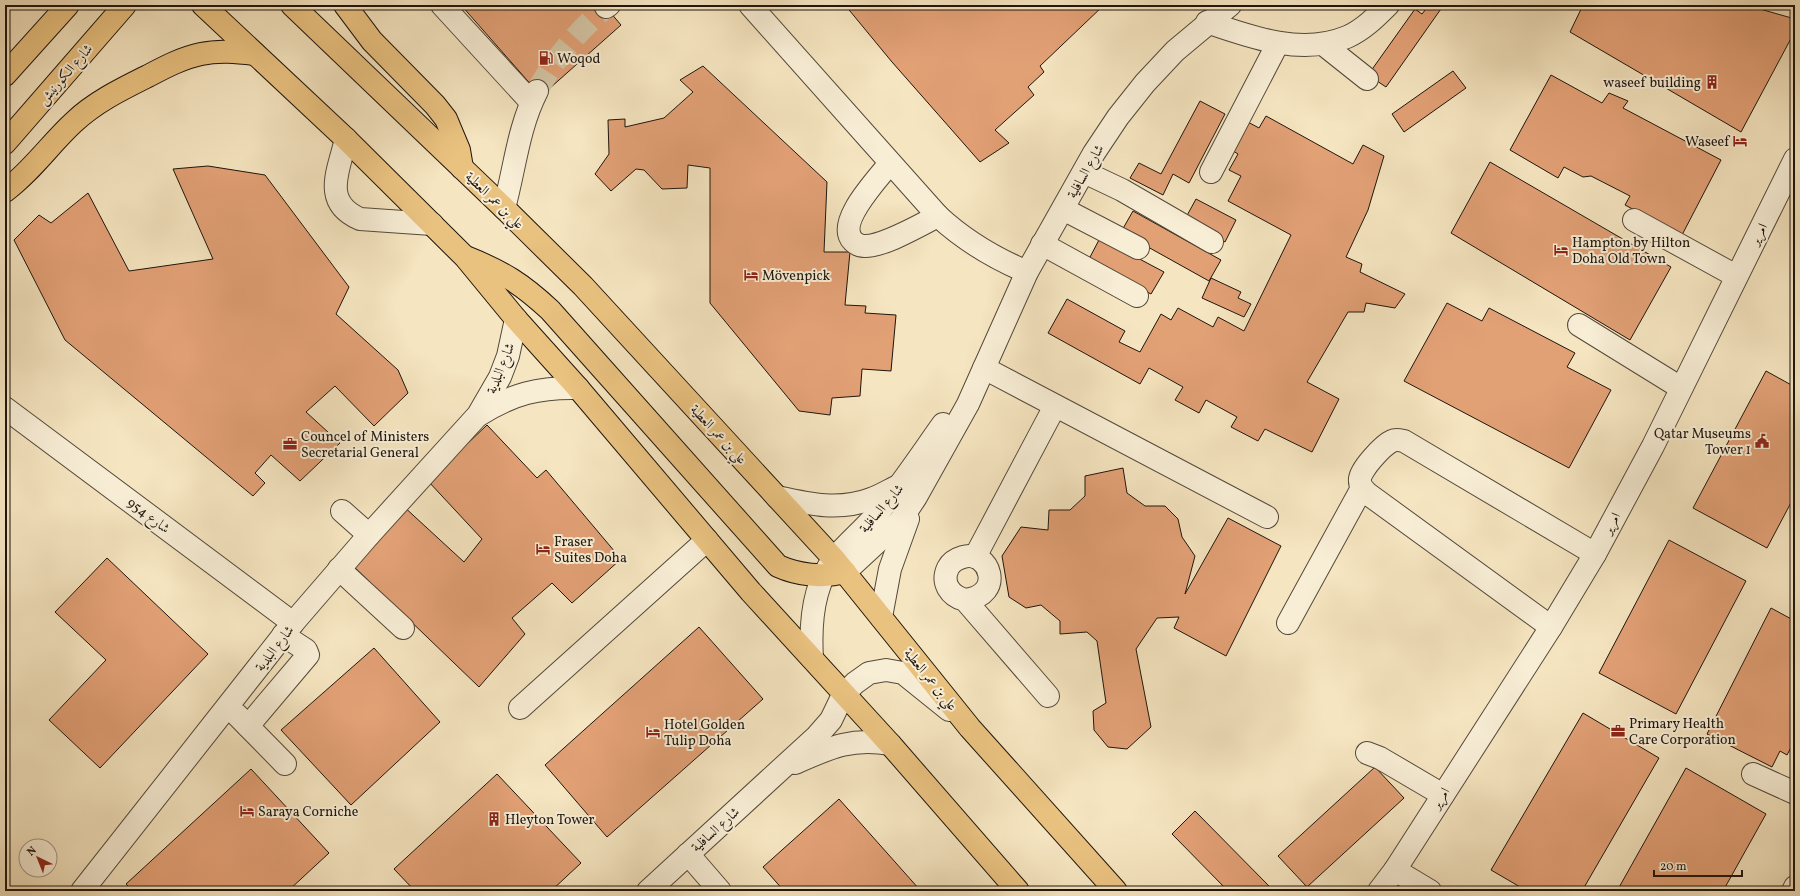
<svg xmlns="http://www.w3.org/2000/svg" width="1800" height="896" viewBox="0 0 1800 896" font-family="Vollkorn,Amiri,serif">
  <rect width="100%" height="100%" fill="#f5e5c0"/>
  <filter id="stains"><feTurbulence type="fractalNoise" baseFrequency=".005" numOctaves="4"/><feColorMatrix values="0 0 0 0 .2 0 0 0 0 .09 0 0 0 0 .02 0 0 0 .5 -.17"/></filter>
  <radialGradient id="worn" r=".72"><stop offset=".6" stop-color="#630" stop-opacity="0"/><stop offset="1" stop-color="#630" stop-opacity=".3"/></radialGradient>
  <g fill="#e2a075" stroke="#1e150d">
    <path d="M461 5H604L621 25 541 96Z"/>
    <path d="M845 5H1104L1040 66 1044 72 1028 87 1034 95 995 130 1009 143 980 162 892 62Z"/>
    <path d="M1429 5 1443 6 1386 87 1368 75 1415 9 1422 14Z"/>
    <path d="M1583 5H1746L1795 19V31L1741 132 1570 32Z"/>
    <path d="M703 66 827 182 824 252H850L845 305 866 306 865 313 896 315 891 371 862 369 860 396 832 398 830 415 799 411 710 303V168L688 165 687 188 662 189 644 170 636 169 611 191 595 174 609 154 608 120 625 119V127L664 118 693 92 680 80Z"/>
    <path d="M1453 71 1466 88 1404 132 1392 114Z"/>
    <path d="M1551 75 1602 103 1609 93 1628 101 1623 108 1721 160 1682 235 1625 205 1630 196 1591 176 1583 177 1564 167 1558 178 1510 150Z"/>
    <path d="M1200 101 1225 114 1189 183 1173 174 1163 195 1130 178 1139 163 1161 174Z"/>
    <path d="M1266 116 1353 164 1363 145 1384 156 1368 210 1346 257 1362 264 1360 272 1405 294 1395 308 1366 303 1364 312H1348L1307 382 1339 399 1312 452 1265 429 1258 441 1231 427 1237 417 1206 400 1199 413 1175 400 1183 387 1149 368 1140 384 1048 333 1067 299 1125 331 1119 342 1140 352 1161 314 1171 320 1178 308 1213 327 1218 317 1244 331 1291 235 1228 201 1241 176 1229 170 1238 154 1230 149 1246 121 1259 128Z"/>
    <path d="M1490 162 1671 267 1630 340 1451 233Z"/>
    <path d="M208 166 265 175 349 287 336 314 398 370 408 393 374 426 335 386 306 412 340 443 300 481 271 455 255 473 265 483 253 496 65 340 14 240 39 215 51 223 88 193 129 271 213 259 173 169Z"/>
    <path d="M1196 199 1236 220 1225 242 1184 221Z"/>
    <path d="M1133 211 1221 260 1209 281 1121 232Z"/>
    <path d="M1100 238 1164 272 1151 294 1088 261Z"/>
    <path d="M1211 278 1241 292 1238 298 1251 304 1244 317 1202 298Z"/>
    <path d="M1447 303 1482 321 1489 308 1575 353 1567 367 1611 390 1569 468 1404 381Z"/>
    <path d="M1766 371 1795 387V495L1767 548 1693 508Z"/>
    <path d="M487 425 537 478 546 470 621 559 572 603 552 583 512 618 525 634 479 687 349 562 401 504 464 562 482 539 428 481Z"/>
    <path d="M1123 468 1127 493 1145 506H1165L1178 519 1182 537 1195 556 1185 594 1228 518 1281 546 1226 656 1174 628 1179 617 1157 618 1136 649 1151 727 1127 749 1108 747 1094 730 1093 711 1106 703 1097 641 1087 632 1060 634V621L1041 605 1026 608 1009 597 1002 556 1021 527 1048 530 1049 510H1070L1085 496V476Z"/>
    <path d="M1669 540 1746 581 1676 714 1599 673Z"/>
    <path d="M107 558 208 654 100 768 49 720 106 660 55 612Z"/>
    <path d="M1771 608 1795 621V740L1787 755 1780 751 1772 767 1707 734Z"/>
    <path d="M699 627 763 699 607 837 545 765Z"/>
    <path d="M374 648 440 722 351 805 281 730Z"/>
    <path d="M1583 713 1659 758 1582 891H1527L1491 870Z"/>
    <path d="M1375 767 1404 798 1307 887 1278 856Z"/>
    <path d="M1686 768 1766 814 1723 891H1617Z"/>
    <path d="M251 769 329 853 288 891H133L126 884Z"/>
    <path d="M497 774 581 863 551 891H415L394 869Z"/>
    <path d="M839 799 920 890 918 891H784L763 867Z"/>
    <path d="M1195 811 1269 886 1264 891H1228L1172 834Z"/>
  </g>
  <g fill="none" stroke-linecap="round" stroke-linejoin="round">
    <path stroke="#d5c6a5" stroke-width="22" stroke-dasharray="22 11" stroke-linecap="butt" d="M537 91C555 58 577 32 606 7"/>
    <defs>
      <g id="minor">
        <path d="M442 5 531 102"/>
        <path d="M750 5 938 216C965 241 994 258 1027 272"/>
        <path d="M606 7 609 5"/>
        <path d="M1207 22C1251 37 1301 56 1347 37 1363 30 1376 17 1388 5"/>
        <path d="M1323 44 1367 79"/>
        <path d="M346 139C339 170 321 202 360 219L432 224"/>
        <path d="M890 163C879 178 835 222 853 241 856 244 860 246 864 246 883 247 920 225 938 216"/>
        <path d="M1084 172 1122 190 1212 242"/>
        <path d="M1211 172 1278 43"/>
        <path d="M504 208C515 168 518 128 537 91"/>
        <path d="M1063 209 1138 248"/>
        <path d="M1634 220 1736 276"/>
        <path d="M1042 244 1137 296"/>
        <path d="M1579 325 1681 388"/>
        <path d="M984 368 1267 517"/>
        <path d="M5 408 293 623"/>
        <path d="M479 415C512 394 539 387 578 388"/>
        <path d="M777 497C809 504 839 511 871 499 880 496 888 491 896 487"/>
        <path d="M342 511 369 535"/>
        <path d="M975 557 1055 406"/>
        <path d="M339 569 403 628"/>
        <path d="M845 572 900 521 916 497 968 404 1027 272 1094 153 1118 117 1145 83 1175 51 1230 5"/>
        <path d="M965 600C1006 595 989 549 963 557 956 559 951 562 948 568 941 583 950 596 965 600L1048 696"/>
        <path d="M881 617 890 569 908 519"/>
        <path d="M1288 623 1362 488"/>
        <path d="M1551 627 1368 494C1364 490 1359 486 1360 479 1360 470 1383 445 1392 441 1396 439 1399 440 1404 441L1595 554"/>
        <path d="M812 658C810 625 812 586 834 559 849 541 868 526 882 508 904 481 923 452 943 424"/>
        <path d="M520 708 707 540"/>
        <path d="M237 715 285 764"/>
        <path d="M248 726 308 655 306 650 283 635"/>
        <path d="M1367 753 1380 758 1443 795"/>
        <path d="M795 763C829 748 852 737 890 744"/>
        <path d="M1753 774 1795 793"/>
        <path d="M688 854 720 891"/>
        <path d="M1395 870 1430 891"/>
        <path d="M82 891 293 623 369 535 478 415 500 377 508 356 516 319"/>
        <path d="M648 891 817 736 831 720 843 695 855 683 869 673 886 670 903 673 949 710"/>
        <path d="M1379 891 1395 870 1551 627 1595 554 1653 446 1795 159"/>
        <path d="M1793 891 1795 887"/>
      </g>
      <g id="major">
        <path d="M203 5 346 139 465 257 516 319 578 388 751 592 890 744 1018 891"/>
        <path d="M292 5 504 208 583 286 834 559 970 728 1116 891"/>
        <path d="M468 258C503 272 522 284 550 310L778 566C798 575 823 578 845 572"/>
      </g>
      <g id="highway">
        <path d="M345 5 372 41 435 105 446 119 459 150 462 168"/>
        <path d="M5 75 68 5"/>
        <path d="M5 143 125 5"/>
        <path d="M5 191C31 172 50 144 74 122 95 102 122 89 148 76 165 67 182 58 201 54 219 50 237 52 255 54"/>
      </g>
    </defs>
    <use href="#minor" stroke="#54493a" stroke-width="24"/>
    <use href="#major" stroke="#1e150d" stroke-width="24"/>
    <use href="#highway" stroke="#1e150d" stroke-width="24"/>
    <use href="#minor" stroke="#f8eed6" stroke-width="22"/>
    <use href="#major" stroke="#eac280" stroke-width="22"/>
    <use href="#highway" stroke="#eac280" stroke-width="22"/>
  </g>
  <defs>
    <symbol id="fuel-bare" viewBox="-9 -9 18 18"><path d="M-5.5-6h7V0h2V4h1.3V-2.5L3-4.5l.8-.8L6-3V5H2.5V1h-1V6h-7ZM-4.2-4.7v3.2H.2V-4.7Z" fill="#8f2418" stroke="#f8eed6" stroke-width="2.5" paint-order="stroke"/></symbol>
    <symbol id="building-bare" viewBox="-9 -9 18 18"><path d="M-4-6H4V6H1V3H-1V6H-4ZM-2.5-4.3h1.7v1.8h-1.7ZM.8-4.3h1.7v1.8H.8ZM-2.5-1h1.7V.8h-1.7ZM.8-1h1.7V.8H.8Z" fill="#8f2418" stroke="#f8eed6" stroke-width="2.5" paint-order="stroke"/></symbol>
    <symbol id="hotel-bare" viewBox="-9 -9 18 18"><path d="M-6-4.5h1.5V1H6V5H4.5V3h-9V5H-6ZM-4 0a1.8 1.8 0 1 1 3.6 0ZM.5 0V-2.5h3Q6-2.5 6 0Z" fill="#8f2418" stroke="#f8eed6" stroke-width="2.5" paint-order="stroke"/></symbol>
    <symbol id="civic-bare" viewBox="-9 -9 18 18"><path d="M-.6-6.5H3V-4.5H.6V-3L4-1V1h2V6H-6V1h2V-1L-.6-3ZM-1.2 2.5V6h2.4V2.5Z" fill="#8f2418" stroke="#f8eed6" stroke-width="2.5" paint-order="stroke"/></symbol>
    <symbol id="office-bare" viewBox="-9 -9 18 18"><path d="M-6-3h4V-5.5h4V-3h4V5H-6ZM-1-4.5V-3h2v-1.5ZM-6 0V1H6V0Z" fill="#8f2418" stroke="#f8eed6" stroke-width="2.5" paint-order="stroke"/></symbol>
  </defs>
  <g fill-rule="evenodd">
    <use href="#fuel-bare" x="536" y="48" width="20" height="20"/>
    <use href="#building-bare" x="1702" y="72" width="20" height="20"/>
    <use href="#hotel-bare" x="1730" y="131" width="20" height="20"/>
    <use href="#hotel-bare" x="1551" y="240" width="20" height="20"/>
    <use href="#hotel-bare" x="741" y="265" width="20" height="20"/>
    <use href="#civic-bare" x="1752" y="431" width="20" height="20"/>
    <use href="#office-bare" x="280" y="434" width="20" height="20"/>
    <use href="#hotel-bare" x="533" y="539" width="20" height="20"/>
    <use href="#office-bare" x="1608" y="721" width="20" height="20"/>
    <use href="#hotel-bare" x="643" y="722" width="20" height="20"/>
    <use href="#hotel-bare" x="237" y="801" width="20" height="20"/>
    <use href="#building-bare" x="484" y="809" width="20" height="20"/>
  </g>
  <g text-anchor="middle" stroke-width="4" stroke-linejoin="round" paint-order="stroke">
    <g font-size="14" fill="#1e150d" stroke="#f8eed6" text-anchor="start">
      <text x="557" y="63">Woqod</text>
      <text x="1701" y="87" text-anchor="end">waseef building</text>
      <text x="1729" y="146" text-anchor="end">Waseef</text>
      <text x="1572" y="247">Hampton by Hilton<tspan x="1572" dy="16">Doha Old Town</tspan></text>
      <text x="762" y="280">Mövenpick</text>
      <text x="1751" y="438" text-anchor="end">Qatar Museums<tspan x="1751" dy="16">Tower 1</tspan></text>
      <text x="301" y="441">Councel of Ministers<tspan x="301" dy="16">Secretarial General</tspan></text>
      <text x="554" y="546">Fraser<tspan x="554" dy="16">Suites Doha</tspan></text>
      <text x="1629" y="728">Primary Health<tspan x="1629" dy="16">Care Corporation</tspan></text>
      <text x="664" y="729">Hotel Golden<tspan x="664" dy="16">Tulip Doha</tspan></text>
      <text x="258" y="816">Saraya Corniche</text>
      <text x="505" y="824">Hleyton Tower</text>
    </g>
    <g font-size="14" fill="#1e150d" stroke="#f8eed6">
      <text transform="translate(65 74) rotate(-49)" y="5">شارع الكورنيش</text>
      <text transform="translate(1085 171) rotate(-60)" y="5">شارع السافلية</text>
      <text transform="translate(495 200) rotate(44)" y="5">علي بن عمر العطية</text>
      <text transform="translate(1758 234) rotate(-63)" y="5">امرير</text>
      <text transform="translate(500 368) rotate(-68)" y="5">شارع البلدية</text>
      <text transform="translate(719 434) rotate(47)" y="5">علي بن عمر العطية</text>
      <text transform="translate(881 508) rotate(-49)" y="5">شارع السافلية</text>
      <text transform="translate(149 515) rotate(37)" y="5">شارع 954</text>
      <text transform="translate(1611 523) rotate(-62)" y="5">امرير</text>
      <text transform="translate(274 648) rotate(-52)" y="5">شارع البلدية</text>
      <text transform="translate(931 679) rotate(51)" y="5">علي بن عمر العطية</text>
      <text transform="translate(1440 798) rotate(-58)" y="5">امرير</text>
      <text transform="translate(715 829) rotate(-42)" y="5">شارع السافلية</text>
    </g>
  </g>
  <rect width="1800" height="896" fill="none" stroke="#f5e5c0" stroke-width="20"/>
  <rect x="6" y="6" width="1788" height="884" fill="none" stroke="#1e150d" stroke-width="2"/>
  <rect x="10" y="10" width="1780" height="876" fill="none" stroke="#1e150d"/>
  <g transform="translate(38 858) rotate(317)"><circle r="19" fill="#f8eed6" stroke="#a19786"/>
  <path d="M0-3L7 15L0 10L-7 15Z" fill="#8f2418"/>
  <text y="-6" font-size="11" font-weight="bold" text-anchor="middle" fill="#1e150d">N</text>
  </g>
  <path d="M1654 870v6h88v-6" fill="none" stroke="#1e150d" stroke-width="2"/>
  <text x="1660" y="870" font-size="12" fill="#1e150d" stroke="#f8eed6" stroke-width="3" paint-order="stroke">20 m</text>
  <rect width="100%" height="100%" filter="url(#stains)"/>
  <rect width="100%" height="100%" fill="url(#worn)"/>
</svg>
